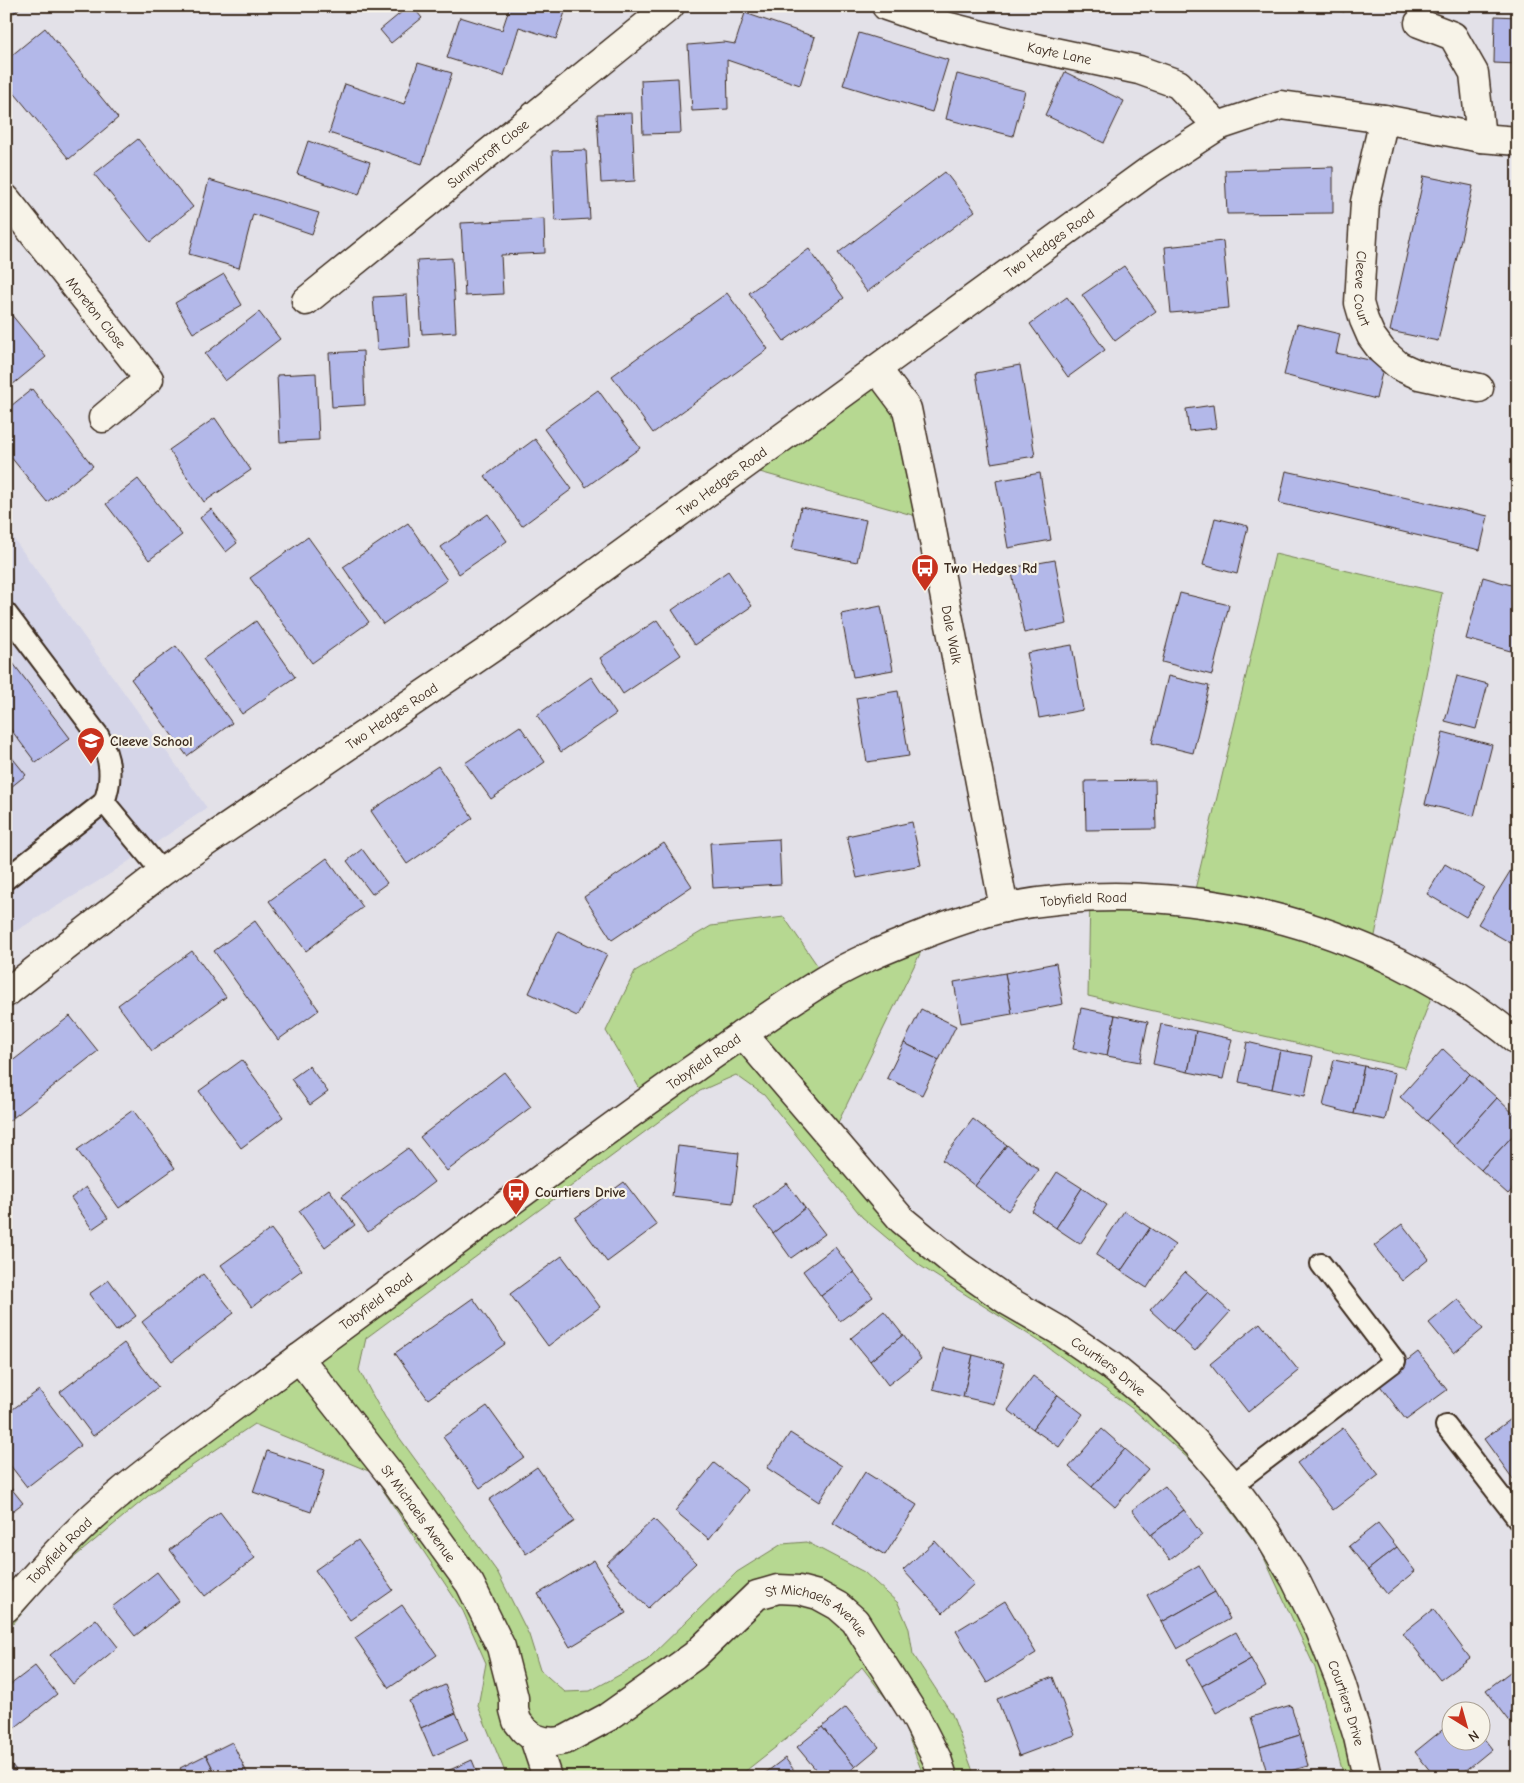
<svg xmlns="http://www.w3.org/2000/svg" width="1524" height="1783" viewBox="0 0 1524 1783" font-family="'Comic Neue',sans-serif">
  <rect width="100%" height="100%" fill="#e3e1e8"/>
  <filter id="ink" filterUnits="userSpaceOnUse"><feTurbulence type="fractalNoise" baseFrequency=".02" numOctaves="2"/><feDisplacementMap in="SourceGraphic" scale="10" xChannelSelector="R" yChannelSelector="G"/><feConvolveMatrix kernelMatrix="1 2 1 2 8 2 1 2 1" color-interpolation-filters="sRGB"/></filter>
  <g filter="url(#ink)">
    <path fill="#d5d5e8" d="M6 528 207 808 110 874 6 937Z"/>
    <g fill="#b6d891" stroke="#788158">
      <path d="M877 369 907 409 930 520 742 467Z"/>
      <path d="M1275 554 1442 593 1372 951 1436 984 1405 1068 1088 996 1090 898 1192 902Z"/>
      <path d="M784 917 826 978 931 931 831 1137 902 1220 1110 1365 1266 1531 1367 1777H1344L1315 1668 1260 1549 1200 1469 1134 1410 1042 1343 919 1265 862 1217 764 1095 736 1075 700 1091 366 1338 359 1370 385 1418 498 1573 529 1635 540 1670 565 1692 590 1691 647 1660 737 1572 782 1544 807 1542 864 1572 898 1603 909 1629 913 1654 952 1714 975 1777H924L901 1718 862 1667 814 1717 738 1777H507L478 1706 486 1663 463 1611 371 1472 254 1424 153 1492 59 1570 6 1632V1608L60 1548 647 1101 606 1031 635 971 711 926Z"/>
    </g>
    <g fill="#b3b8e9" stroke="#3b2a1e">
      <path d="M6 6H19L20 8 6 19Z"/>
      <path d="M409 6H412L422 18 391 43 380 30Z"/>
      <path d="M510 6H567L556 39 519 27 504 76 447 58 460 17 502 30Z"/>
      <path d="M1324 6H1345L1344 12Z"/>
      <path d="M745 13 815 37 800 85 727 60 728 109 692 111 688 45 724 42 735 44Z"/>
      <path d="M1495 16 1518 17V64L1494 63Z"/>
      <path d="M45 28 118 118 69 159 6 83V60Z"/>
      <path d="M859 33 948 60 932 112 843 85Z"/>
      <path d="M418 63 452 73 422 164 329 133 345 84 404 104Z"/>
      <path d="M1065 72 1124 101 1104 143 1045 115Z"/>
      <path d="M957 74 1025 91 1013 136 946 119Z"/>
      <path d="M678 78 681 133 643 134 641 80Z"/>
      <path d="M632 113 635 181 601 183 597 114Z"/>
      <path d="M138 139 193 207 150 242 94 174Z"/>
      <path d="M308 141 370 162 359 195 297 174Z"/>
      <path d="M586 150 590 219 555 221 552 151Z"/>
      <path d="M1333 167V213L1227 214 1225 170Z"/>
      <path d="M945 172 975 211 867 292 838 253Z"/>
      <path d="M1424 176 1473 186 1438 341 1390 331Z"/>
      <path d="M209 180 319 213 312 234 253 214 239 268 189 254Z"/>
      <path d="M544 219 545 253 501 255 503 294 465 296 461 223Z"/>
      <path d="M1223 241 1229 308 1171 313 1165 247Z"/>
      <path d="M809 249 844 298 784 341 749 293Z"/>
      <path d="M452 258 456 332 422 334 417 260Z"/>
      <path d="M1124 266 1156 311 1115 341 1082 295Z"/>
      <path d="M224 274 242 305 193 333 175 303Z"/>
      <path d="M727 293 768 349 653 433 612 376Z"/>
      <path d="M407 295 410 347 377 350 373 297Z"/>
      <path d="M1067 297 1105 350 1068 377 1030 324Z"/>
      <path d="M6 308 46 357 6 390Z"/>
      <path d="M259 312 280 339 225 381 205 354Z"/>
      <path d="M1297 324 1340 334 1336 353 1384 363 1376 399 1284 375Z"/>
      <path d="M363 351 365 405 332 407 329 353Z"/>
      <path d="M1020 365 1035 456 991 463 976 373Z"/>
      <path d="M316 373 319 440 280 442 277 375Z"/>
      <path d="M32 389 93 466 47 502 6 451V410Z"/>
      <path d="M598 390 640 448 586 487 544 429Z"/>
      <path d="M1213 405 1216 428 1189 431 1186 409Z"/>
      <path d="M215 418 251 470 204 502 169 450Z"/>
      <path d="M535 439 572 489 522 526 485 476Z"/>
      <path d="M1286 471 1488 516 1480 550 1279 503Z"/>
      <path d="M1040 473 1051 540 1008 548 996 481Z"/>
      <path d="M138 479 182 535 149 560 106 504Z"/>
      <path d="M801 507 866 520 857 562 792 549Z"/>
      <path d="M211 509 237 543 226 552 200 518Z"/>
      <path d="M488 514 507 541 459 574 441 547Z"/>
      <path d="M1215 518 1248 526 1237 574 1203 565Z"/>
      <path d="M408 523 447 580 383 624 343 567Z"/>
      <path d="M308 537 369 622 312 663 250 578Z"/>
      <path d="M1055 560 1067 624 1024 633 1011 568Z"/>
      <path d="M728 571 752 606 695 645 672 610Z"/>
      <path d="M1483 577 1518 587V653L1466 639Z"/>
      <path d="M1180 593 1229 605 1212 675 1162 662Z"/>
      <path d="M881 606 893 670 853 677 841 614Z"/>
      <path d="M657 620 681 655 623 694 600 658Z"/>
      <path d="M256 621 295 677 242 714 203 659Z"/>
      <path d="M1072 645 1083 710 1039 718 1027 653Z"/>
      <path d="M176 646 232 723 187 756 131 679Z"/>
      <path d="M6 654 70 738 36 763 6 723Z"/>
      <path d="M1168 676 1209 686 1193 753 1152 743Z"/>
      <path d="M1457 676 1488 684 1476 729 1445 721Z"/>
      <path d="M591 677 616 714 561 752 537 715Z"/>
      <path d="M898 691 909 756 867 762 856 698Z"/>
      <path d="M520 726 545 762 491 799 465 763Z"/>
      <path d="M1443 732 1492 745 1474 816 1425 804Z"/>
      <path d="M6 750 26 775 6 791Z"/>
      <path d="M438 766 473 818 407 864 371 811Z"/>
      <path d="M1155 780 1156 829 1086 830 1085 781Z"/>
      <path d="M912 822 921 865 857 878 847 836Z"/>
      <path d="M779 839 781 884 713 888 710 843Z"/>
      <path d="M664 843 692 886 612 940 584 897Z"/>
      <path d="M362 849 387 883 372 894 347 861Z"/>
      <path d="M327 858 363 907 306 951 269 901Z"/>
      <path d="M1517 860 1518 939 1514 945 1478 924Z"/>
      <path d="M1445 864 1484 887 1466 917 1427 894Z"/>
      <path d="M255 921 319 1010 278 1040 214 951Z"/>
      <path d="M558 931 607 954 577 1016 529 993Z"/>
      <path d="M192 951 226 997 152 1051 118 1005Z"/>
      <path d="M1056 963 1063 1004 1012 1014 1005 973Z"/>
      <path d="M1005 973 1012 1014 961 1023 954 982Z"/>
      <path d="M1081 1008 1115 1015 1107 1056 1073 1049Z"/>
      <path d="M921 1009 956 1026 939 1060 904 1043Z"/>
      <path d="M1115 1015 1148 1022 1140 1062 1107 1056Z"/>
      <path d="M70 1016 98 1051 9 1121 6 1118V1066Z"/>
      <path d="M1161 1024 1196 1031 1188 1072 1153 1064Z"/>
      <path d="M1196 1031 1232 1039 1223 1079 1188 1072Z"/>
      <path d="M1247 1042 1280 1050 1272 1089 1239 1082Z"/>
      <path d="M904 1043 939 1060 922 1095 887 1078Z"/>
      <path d="M1443 1049 1470 1074 1427 1121 1400 1097Z"/>
      <path d="M1280 1050 1313 1056 1305 1096 1272 1089Z"/>
      <path d="M242 1060 283 1117 241 1148 199 1091Z"/>
      <path d="M1334 1060 1364 1066 1354 1114 1323 1106Z"/>
      <path d="M309 1066 328 1092 310 1105 291 1079Z"/>
      <path d="M1364 1066 1395 1073 1385 1120 1354 1114Z"/>
      <path d="M504 1072 531 1107 447 1171 420 1137Z"/>
      <path d="M1470 1074 1497 1098 1454 1146 1427 1121Z"/>
      <path d="M1497 1098 1518 1118V1130L1481 1170 1454 1146Z"/>
      <path d="M133 1110 175 1168 119 1208 77 1150Z"/>
      <path d="M973 1119 1007 1145 975 1186 942 1160Z"/>
      <path d="M1518 1130V1183L1508 1194 1481 1170Z"/>
      <path d="M1007 1145 1039 1170 1008 1211 975 1186Z"/>
      <path d="M678 1146 739 1153 733 1203 672 1196Z"/>
      <path d="M408 1148 434 1182 368 1232 342 1196Z"/>
      <path d="M1057 1172 1082 1188 1056 1228 1032 1211Z"/>
      <path d="M624 1182 657 1225 607 1262 575 1218Z"/>
      <path d="M787 1183 805 1208 773 1233 753 1207Z"/>
      <path d="M86 1187 108 1218 92 1229 71 1198Z"/>
      <path d="M1082 1188 1107 1205 1080 1244 1056 1228Z"/>
      <path d="M329 1189 355 1225 325 1247 299 1211Z"/>
      <path d="M805 1208 825 1234 791 1258 773 1233Z"/>
      <path d="M1124 1211 1150 1228 1121 1271 1096 1255Z"/>
      <path d="M1402 1224 1429 1259 1402 1281 1374 1246Z"/>
      <path d="M1150 1228 1175 1245 1147 1288 1121 1271Z"/>
      <path d="M271 1229 302 1270 252 1307 221 1265Z"/>
      <path d="M835 1247 854 1272 821 1296 803 1271Z"/>
      <path d="M562 1256 600 1307 548 1346 510 1294Z"/>
      <path d="M854 1272 873 1297 840 1321 821 1296Z"/>
      <path d="M1185 1272 1208 1292 1173 1331 1150 1310Z"/>
      <path d="M203 1274 234 1313 172 1361 142 1322Z"/>
      <path d="M109 1280 136 1316 116 1331 89 1294Z"/>
      <path d="M1208 1292 1230 1312 1195 1351 1173 1331Z"/>
      <path d="M473 1298 505 1344 428 1399 395 1353Z"/>
      <path d="M1458 1299 1483 1329 1454 1353 1429 1323Z"/>
      <path d="M884 1311 903 1335 870 1361 851 1338Z"/>
      <path d="M1260 1323 1299 1371 1248 1412 1210 1364Z"/>
      <path d="M903 1335 921 1359 888 1385 870 1361Z"/>
      <path d="M124 1343 158 1387 93 1436 60 1392Z"/>
      <path d="M943 1348 973 1355 963 1397 933 1389Z"/>
      <path d="M1418 1352 1447 1390 1406 1420 1378 1383Z"/>
      <path d="M973 1355 1004 1363 994 1404 963 1397Z"/>
      <path d="M1033 1376 1058 1395 1033 1429 1008 1410Z"/>
      <path d="M39 1390 81 1445 27 1487 6 1460V1414Z"/>
      <path d="M1058 1395 1083 1414 1059 1447 1033 1429Z"/>
      <path d="M487 1406 524 1457 480 1488 443 1437Z"/>
      <path d="M1518 1414V1476L1513 1479 1484 1439Z"/>
      <path d="M1343 1428 1379 1475 1333 1510 1297 1463Z"/>
      <path d="M1102 1429 1125 1449 1092 1487 1069 1467Z"/>
      <path d="M790 1433 842 1466 819 1502 767 1468Z"/>
      <path d="M1125 1449 1148 1469 1115 1507 1092 1487Z"/>
      <path d="M267 1451 325 1470 311 1512 253 1492Z"/>
      <path d="M714 1463 748 1490 709 1539 675 1511Z"/>
      <path d="M537 1467 575 1521 526 1554 489 1500Z"/>
      <path d="M865 1472 917 1505 885 1555 833 1523Z"/>
      <path d="M6 1482 23 1503 6 1516Z"/>
      <path d="M1165 1486 1184 1510 1151 1535 1132 1510Z"/>
      <path d="M1184 1510 1202 1535 1170 1560 1151 1535Z"/>
      <path d="M220 1512 255 1558 205 1596 170 1550Z"/>
      <path d="M654 1519 696 1563 648 1608 606 1564Z"/>
      <path d="M1378 1523 1397 1547 1368 1570 1349 1546Z"/>
      <path d="M358 1540 393 1590 350 1620 315 1570Z"/>
      <path d="M935 1541 974 1584 943 1613 903 1570Z"/>
      <path d="M1397 1547 1415 1571 1387 1594 1368 1570Z"/>
      <path d="M594 1560 626 1613 570 1647 538 1594Z"/>
      <path d="M1199 1565 1215 1592 1162 1622 1147 1595Z"/>
      <path d="M157 1572 179 1601 135 1636 112 1607Z"/>
      <path d="M1215 1592 1230 1619 1177 1649 1162 1622Z"/>
      <path d="M1005 1601 1036 1653 987 1683 956 1631Z"/>
      <path d="M402 1605 437 1655 389 1688 355 1638Z"/>
      <path d="M1433 1609 1470 1658 1440 1680 1403 1633Z"/>
      <path d="M96 1619 118 1647 73 1684 50 1655Z"/>
      <path d="M1236 1632 1251 1659 1202 1686 1187 1659Z"/>
      <path d="M1251 1659 1266 1686 1216 1713 1202 1686Z"/>
      <path d="M35 1666 57 1694 12 1730 6 1724V1688Z"/>
      <path d="M1518 1666V1732L1486 1690Z"/>
      <path d="M1053 1677 1075 1735 1019 1756 997 1699Z"/>
      <path d="M445 1685 456 1713 421 1728 409 1701Z"/>
      <path d="M1291 1705 1300 1735 1260 1747 1251 1717Z"/>
      <path d="M846 1707 879 1747 855 1767 822 1727Z"/>
      <path d="M456 1713 468 1740 433 1756 421 1728Z"/>
      <path d="M1452 1722V1740H1482V1736L1492 1749 1458 1777H1435L1415 1752Z"/>
      <path d="M822 1727 855 1767 843 1777H822L797 1747Z"/>
      <path d="M1300 1735 1308 1766 1268 1777 1260 1747Z"/>
      <path d="M232 1742 249 1777H217L206 1755Z"/>
      <path d="M206 1755 217 1777H185L180 1768Z"/>
      <path d="M6 1758 16 1770 7 1777H6Z"/>
      <path d="M785 1758 799 1777H760Z"/>
      <path d="M472 1760 479 1777H434Z"/>
      <path d="M1055 1769 1058 1777H1034Z"/>
      <path d="M306 1770 310 1777H292Z"/>
    </g>
    <g fill="none" stroke-linecap="round" stroke-linejoin="round">
      <defs>
        <g id="service">
          <path d="M6 613 98 735C111 758 113 778 104 802"/>
          <path d="M6 879 104 802 162 872"/>
          <path d="M1446 1426 1518 1519"/>
          <path d="M1232 1485 1395 1361 1321 1264"/>
        </g>
        <g id="minor">
          <path id="s1" d="M886 6 942 25 1021 45 1139 70 1178 84 1218 126"/>
          <path d="M1419 23 1453 36 1474 73 1481 138"/>
          <path id="s2" d="M1384 119 1365 202 1359 303 1364 320 1371 336 1382 351 1399 366 1419 375 1479 388"/>
          <path id="s3" d="M6 199 149 379 103 418"/>
          <path id="s4" d="M306 301 670 6"/>
          <path id="s5" d="M877 369 907 409 930 520 1004 908"/>
          <path id="s6" d="M743 1034 902 1220 958 1266 1008 1301 1060 1331 1110 1365 1156 1403 1196 1443 1232 1485 1266 1531 1295 1579 1320 1630 1341 1683 1358 1737 1367 1777"/>
          <path id="s7" d="M299 1358 394 1479 470 1584 501 1647 514 1698V1710L517 1721 524 1730 534 1738 544 1741 554 1742 565 1740 608 1717 694 1656 757 1595 778 1589 799 1590 818 1595 838 1606 855 1621 915 1716 937 1759 943 1777"/>
          <path id="s8" d="M6 1608C42 1568 77 1528 119 1494 150 1467 185 1443 218 1418 294 1361 371 1305 448 1248 529 1188 610 1127 693 1069 736 1039 780 1007 826 979 854 962 884 950 914 938 944 926 976 914 1008 907 1092 891 1181 895 1265 915 1356 937 1446 980 1518 1041"/>
          <path d="M534 1738 547 1777"/>
        </g>
        <g id="tertiary">
          <path id="s9" d="M6 993 162 872 508 637 1150 170 1218 126 1281 105 1384 119 1481 138 1518 141"/>
        </g>
      </defs>
      <use href="#service" stroke="#3b2a1e" stroke-width="24"/>
      <use href="#minor" stroke="#3b2a1e" stroke-width="31"/>
      <use href="#tertiary" stroke="#3b2a1e" stroke-width="31"/>
      <use href="#service" stroke="#f7f3e8" stroke-width="20"/>
      <use href="#minor" stroke="#f7f3e8" stroke-width="28"/>
      <use href="#tertiary" stroke="#f7f3e8" stroke-width="28"/>
    </g>
  </g>
  <defs>
    <symbol id="bus-pin" viewBox="-11 -11 22 30"><path d="M0 17L-7.5 6A9.5 9.5 0 1 1 7.5 6Z" fill="#c8321e" stroke="#f7f3e8"/><path d="M-5-6H5V4H4V6H2V4H-2V6H-4V4H-5ZM-3.5-4V0h7V-4ZM-3.5 1.2v1.5H-2V1.2ZM2 1.2v1.5H3.5V1.2Z" fill="#fff"/></symbol>
    <symbol id="school-pin" viewBox="-11 -11 22 30"><path d="M0 17L-7.5 6A9.5 9.5 0 1 1 7.5 6Z" fill="#c8321e" stroke="#f7f3e8"/><path d="M0-5L7-2L0 1L-7-2ZM-4 1L0 2.5L4 1V4Q0 6-4 4Z" fill="#fff"/></symbol>
  </defs>
  <g fill-rule="evenodd">
    <use href="#bus-pin" x="909" y="552" width="32" height="43"/>
    <use href="#school-pin" x="75" y="725" width="32" height="43"/>
    <use href="#bus-pin" x="500" y="1176" width="32" height="43"/>
  </g>
  <g text-anchor="middle" stroke-width="4.5" stroke-linejoin="round" paint-order="stroke">
    <g font-size="14" fill="#3b2a1e" stroke="#f7f3e8">
      <text dy="5" stroke="none"><textPath href="#s1" startOffset="180">Kayte Lane</textPath></text>
      <text dy="5" stroke="none"><textPath href="#s4" startOffset="234">Sunnycroft Close</textPath></text>
      <text dy="5" stroke="none"><textPath href="#s9" startOffset="1285">Two Hedges Road</textPath></text>
      <text dy="5" stroke="none"><textPath href="#s2" startOffset="172">Cleeve Court</textPath></text>
      <text dy="5" stroke="none"><textPath href="#s3" startOffset="145">Moreton Close</textPath></text>
      <text dy="5" stroke="none"><textPath href="#s9" startOffset="880">Two Hedges Road</textPath></text>
      <text dy="5" stroke="none"><textPath href="#s5" startOffset="280">Dale Walk</textPath></text>
      <text dy="5" stroke="none"><textPath href="#s9" startOffset="475">Two Hedges Road</textPath></text>
      <text dy="5" stroke="none"><textPath href="#s8" startOffset="1308">Tobyfield Road</textPath></text>
      <text dy="5" stroke="none"><textPath href="#s8" startOffset="888">Tobyfield Road</textPath></text>
      <text dy="5" stroke="none"><textPath href="#s8" startOffset="482">Tobyfield Road</textPath></text>
      <text dy="5" stroke="none"><textPath href="#s6" startOffset="498">Courtiers Drive</textPath></text>
      <text dy="5" stroke="none"><textPath href="#s7" startOffset="196">St Michaels Avenue</textPath></text>
      <text dy="5" stroke="none"><textPath href="#s8" startOffset="78">Tobyfield Road</textPath></text>
      <text dy="5" stroke="none"><textPath href="#s7" startOffset="794">St Michaels Avenue</textPath></text>
      <text dy="5" stroke="none"><textPath href="#s6" startOffset="918">Courtiers Drive</textPath></text>
    </g>
    <g font-size="14" font-weight="bold" fill="#3b2a1e" stroke="#f7f3e8" text-anchor="start">
      <text x="944" y="573">Two Hedges Rd</text>
      <text x="110" y="746">Cleeve School</text>
      <text x="535" y="1197">Courtiers Drive</text>
    </g>
  </g>
  <rect width="1524" height="1783" fill="none" stroke="#f7f3e8" stroke-width="25"/>
  <rect x="12" y="12" width="1499" height="1758" fill="none" stroke="#3b2a1e" stroke-width="2" filter="url(#ink)"/>
  <g transform="translate(1466 1726) rotate(143)"><circle r="24" fill="#f7f3e8" stroke="#aca397"/>
  <path d="M0-4L9 19L0 12L-9 19Z" fill="#c8321e"/>
  <text y="-8" font-size="14" font-weight="bold" text-anchor="middle" fill="#3b2a1e">N</text>
  </g>
</svg>
